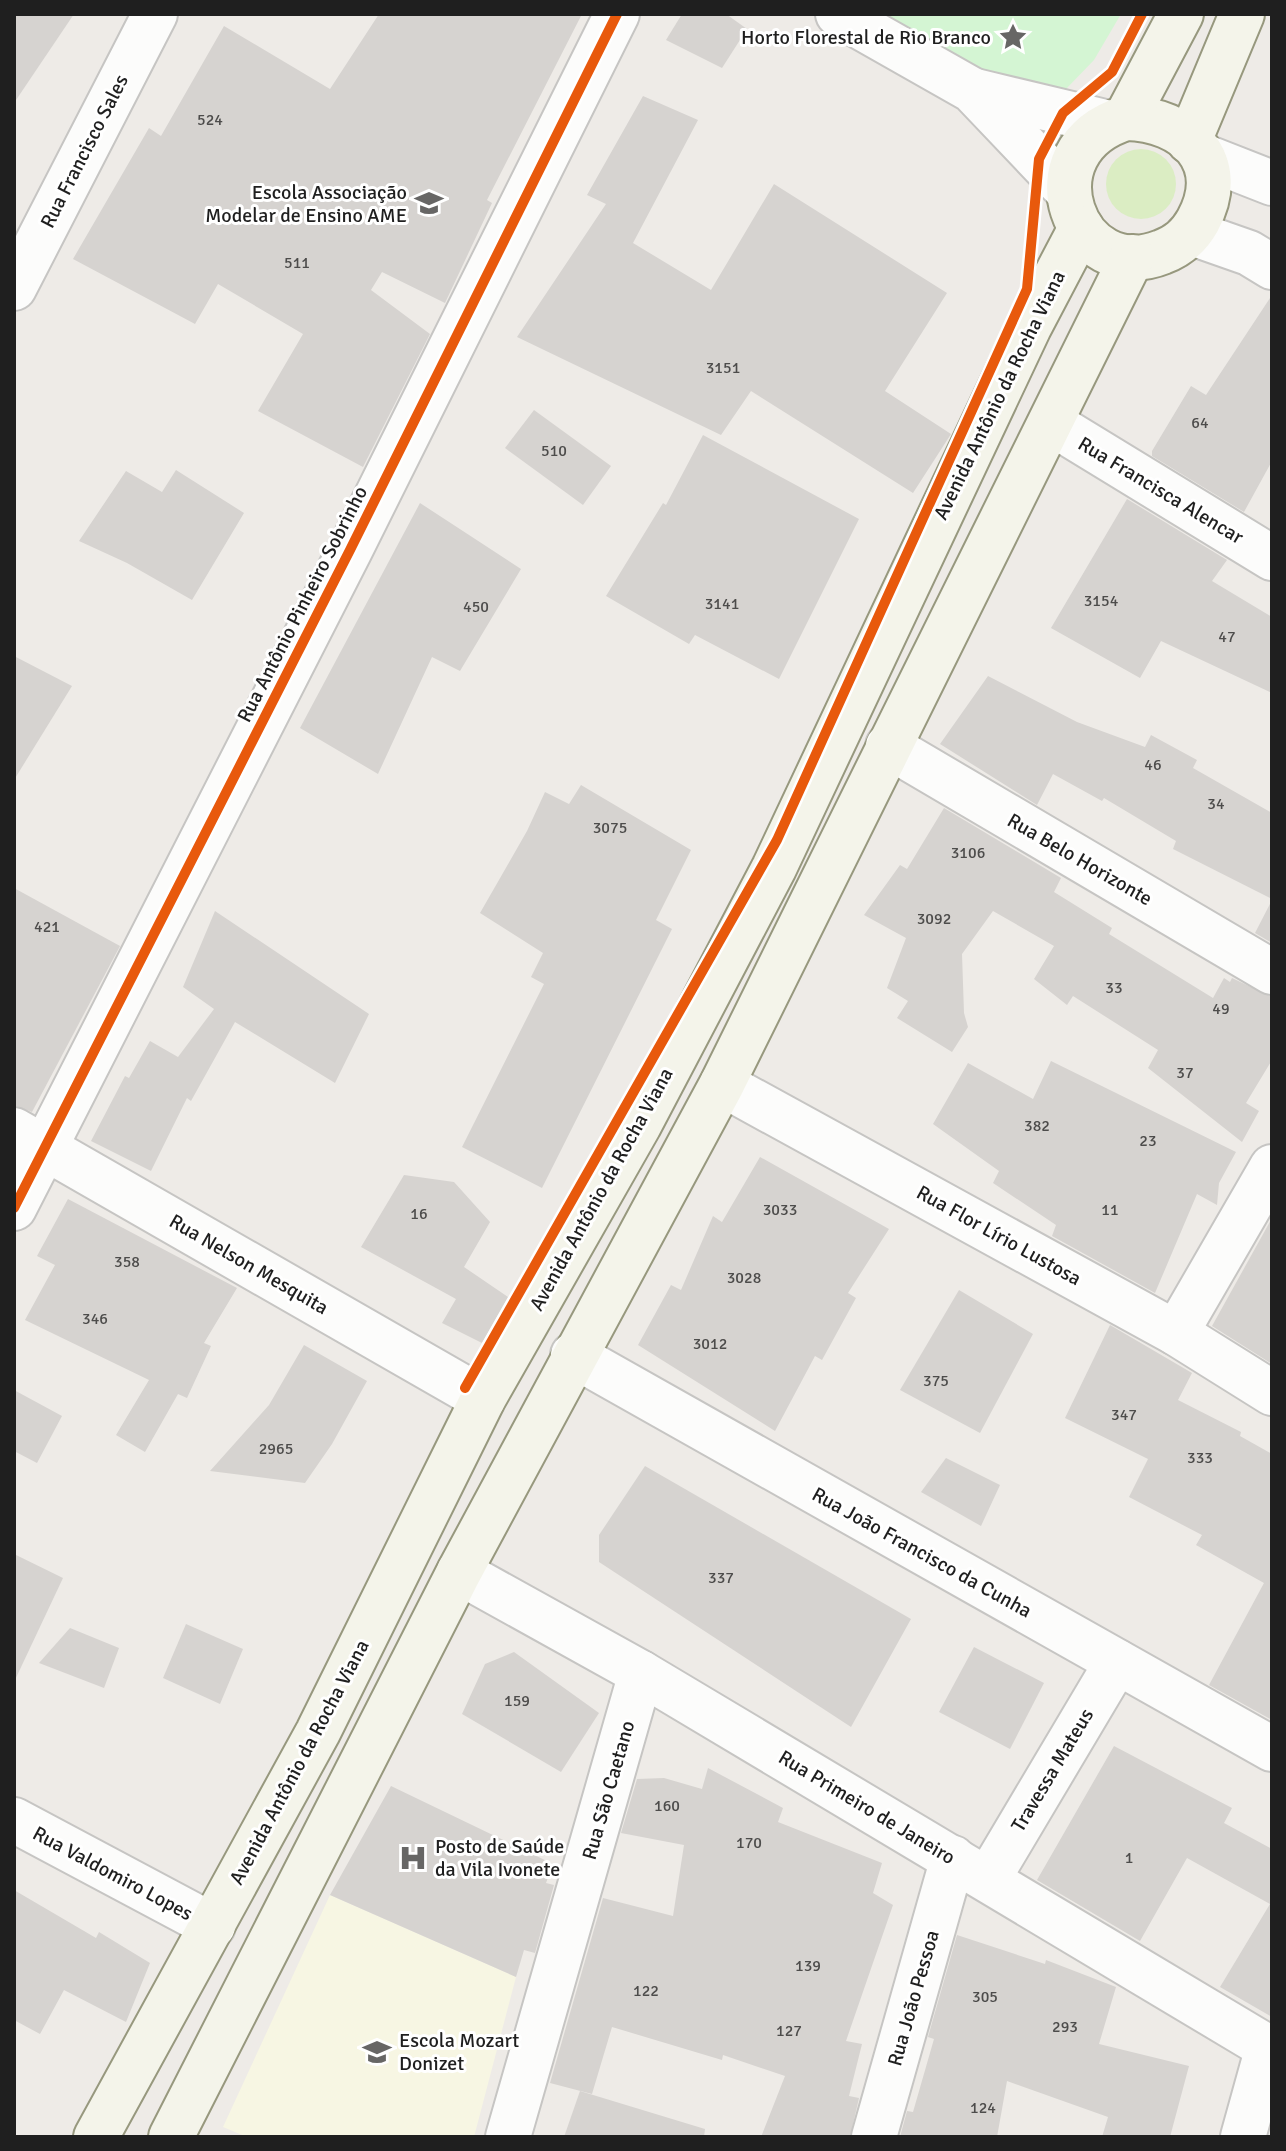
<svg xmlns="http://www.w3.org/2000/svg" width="1286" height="2151" viewBox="0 0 1286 2151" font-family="Signika,sans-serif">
  <rect width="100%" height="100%" fill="#eeebe7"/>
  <path fill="#f7f6e3" d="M330 1895 516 1977 474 2137H247L223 2127Z"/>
  <circle fill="#dbedc3" cx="1141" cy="184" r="35"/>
  <path fill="#d4f5d3" d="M883 14H1121L1094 60 1066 89 1028 97 959 62Z"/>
  <g fill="#d6d3d0">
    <path d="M14 14H74L14 103Z"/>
    <path d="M379 14H582L487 200 492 203 445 303 382 272 371 290 430 334 363 467 258 411 303 334 218 284 195 324 73 259 149 128 161 136 224 26 330 89Z"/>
    <path d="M682 14H726L747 29 722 68 666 40Z"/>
    <path d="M643 96 698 120 633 243 711 290 774 184 947 293 885 391 951 434 913 493 751 391 721 435 517 337 606 204 587 195Z"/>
    <path d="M1272 295V461L1244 512 1152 456V451L1191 386 1206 395Z"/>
    <path d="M534 410 611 466 583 505 505 448Z"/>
    <path d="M703 435 859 519 779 679 695 635 689 644 606 596 663 503 666 505Z"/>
    <path d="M176 470 244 513 192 600 127 563 79 541 126 471 162 492Z"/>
    <path d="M1127 499 1227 560 1212 581 1272 617V693L1161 641 1140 678 1051 628Z"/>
    <path d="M420 503 521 569 460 671 432 657 378 774 300 728Z"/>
    <path d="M14 656 72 686 14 780Z"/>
    <path d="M988 676 1077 722 1145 747 1151 735 1197 760 1193 768 1272 813V899L1173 849 1176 841 1104 798 1102 801 1053 774 1037 805 940 744Z"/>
    <path d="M581 785 691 850 656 920 672 929 542 1188 462 1147 544 984 531 977 543 953 480 913 527 831 545 792 569 804Z"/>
    <path d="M944 808 1061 878 1054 892 1112 928 1109 934 1213 998 1224 978 1230 982 1232 978 1272 997V1060L1246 1103 1259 1111 1242 1142 1148 1068 1158 1050 1073 996 1067 1005 1034 979 1054 946 993 911 962 954 964 1013 968 1027 952 1052 897 1018 908 1001 887 988 906 938 864 915 900 865 907 869Z"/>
    <path d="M14 888 120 946 32 1112 14 1105Z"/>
    <path d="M1272 900V943L1255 933Z"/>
    <path d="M215 911 369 1014 335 1083 235 1022 191 1101 187 1098 151 1171 91 1141 125 1076 129 1078 150 1041 178 1057 214 1009 183 987Z"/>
    <path d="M1051 1061 1236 1152 1219 1183 1217 1205 1197 1194 1155 1293 1052 1236 1056 1225 993 1183 999 1171 933 1124 968 1063 1033 1099Z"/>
    <path d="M760 1157 889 1229 848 1293 856 1298 822 1360 815 1356 775 1431 638 1345 671 1285 681 1290 713 1216 722 1222Z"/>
    <path d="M404 1175 454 1182 490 1222 464 1267 508 1297 482 1343 442 1323 456 1299 361 1247Z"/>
    <path d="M68 1199 237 1288 204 1343 211 1346 187 1398 178 1394 145 1452 116 1435 149 1380 25 1320 55 1265 37 1256Z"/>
    <path d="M1272 1218V1364L1212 1326Z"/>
    <path d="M959 1290 1033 1334 980 1433 900 1390Z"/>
    <path d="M1110 1325 1192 1373 1178 1400 1241 1432 1240 1436 1272 1454V1720L1209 1685 1264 1583 1196 1545 1202 1535 1129 1497 1148 1459 1065 1418Z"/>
    <path d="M304 1345 367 1381 332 1444 305 1483 210 1471 269 1405Z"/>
    <path d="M14 1390 62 1416 37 1463 14 1451Z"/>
    <path d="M946 1458 1000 1485 981 1526 921 1492Z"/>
    <path d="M645 1466 911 1619 851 1727 599 1562V1535Z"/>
    <path d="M14 1554 63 1578 14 1682Z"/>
    <path d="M186 1624 243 1649 220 1704 163 1678Z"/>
    <path d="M70 1628 119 1648 104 1688 39 1663Z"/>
    <path d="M974 1647 1044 1683 1010 1749 939 1712Z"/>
    <path d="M514 1652 599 1713 561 1772 462 1714 485 1664Z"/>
    <path d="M1114 1746 1232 1808 1224 1823 1272 1849V2017L1220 1987 1270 1904 1187 1858 1140 1941 1037 1880Z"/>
    <path d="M708 1768 783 1808 778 1822 882 1863 873 1893 893 1905 846 2041 862 2044 849 2096 859 2098 850 2137H761L785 2076 723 2055 722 2060 612 2027 592 2094 550 2083 603 1898 673 1916 684 1845 621 1833 637 1779 664 1778 702 1789Z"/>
    <path d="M391 1786 553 1864 546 1883 554 1885 535 1953 524 1950 516 1977 330 1895Z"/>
    <path d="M14 1890 96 1938 99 1932 150 1963 126 2022 64 1990 40 2034 14 2020Z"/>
    <path d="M957 1935 1045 1964 1046 1960 1116 1987 1099 2044 1189 2066 1170 2137H1102L1108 2117 1007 2081 997 2137H900L907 2111 913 2112 934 2039 928 2037Z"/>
    <path d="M580 2091 705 2129 704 2137H564Z"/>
  </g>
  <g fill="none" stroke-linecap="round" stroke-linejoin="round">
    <defs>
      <g id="minor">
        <path d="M838 14 972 90 1067 190"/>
        <path d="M975 91 1109 123"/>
        <path d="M14 288 155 14"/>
        <path d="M1051 423 1272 558"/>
        <path d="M888 746 1272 972"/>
        <path d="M722 1084 1176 1333 1272 1393"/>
        <path d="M14 1130 483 1399"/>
        <path d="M14 1208 350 550 617 14"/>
        <path d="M1176 1333 1272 1167"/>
        <path d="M573 1355 1272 1749"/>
        <path d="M459 1572 641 1673 1272 2050"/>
        <path d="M988 1879 1117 1662"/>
        <path d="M508 2137 641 1673"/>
        <path d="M874 2137 953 1858"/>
        <path d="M1243 2137 1268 2047"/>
      </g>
      <g id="tertiary">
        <path d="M1203 156 1272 183"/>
        <path d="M1192 233 1249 253 1272 267"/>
        <path d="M14 1820 213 1926"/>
      </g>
      <g id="secondary">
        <path d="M1126 118C1186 119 1230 162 1198 221 1189 237 1178 246 1162 252 1075 287 1023 150 1126 118Z"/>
        <path d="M1126 118 1181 14"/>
        <path d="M1189 141 1242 14"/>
        <path d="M96 2137 318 1732 483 1399 639 1125 774 868 1029 327 1081 228"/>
        <path d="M171 2137 459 1572 722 1084 1132 257"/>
      </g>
    </defs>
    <use href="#minor" stroke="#c6c5c3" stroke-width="48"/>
    <use href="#tertiary" stroke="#c6c5c3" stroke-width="48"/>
    <use href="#secondary" stroke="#97987e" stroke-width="48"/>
    <use href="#minor" stroke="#fcfcfb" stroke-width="44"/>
    <use href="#tertiary" stroke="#fcfcfb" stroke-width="44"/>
    <use href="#secondary" stroke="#f4f4ea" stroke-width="44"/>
    <defs>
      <g id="cycleway">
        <path d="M14 1208 350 550 617 14"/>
        <path d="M465 1388 777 840 1027 289 1039 159 1063 113 1112 72 1142 14"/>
      </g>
    </defs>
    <use href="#cycleway" stroke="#fff" stroke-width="15"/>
    <use href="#cycleway" stroke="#e8590c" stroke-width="10"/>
  </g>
  <defs>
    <symbol id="sight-bare" viewBox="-9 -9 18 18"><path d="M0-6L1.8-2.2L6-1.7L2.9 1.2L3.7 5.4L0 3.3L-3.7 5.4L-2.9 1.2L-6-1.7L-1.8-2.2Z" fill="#676665" stroke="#fff" stroke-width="2.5" paint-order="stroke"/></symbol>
    <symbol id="school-bare" viewBox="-9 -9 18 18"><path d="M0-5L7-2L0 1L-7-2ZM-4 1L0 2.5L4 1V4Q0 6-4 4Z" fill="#676665" stroke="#fff" stroke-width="2.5" paint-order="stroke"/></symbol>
    <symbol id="hospital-bare" viewBox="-9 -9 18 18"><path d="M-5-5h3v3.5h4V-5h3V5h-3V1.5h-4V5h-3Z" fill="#676665" stroke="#fff" stroke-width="2.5" paint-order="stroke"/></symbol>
  </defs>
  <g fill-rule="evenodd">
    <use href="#sight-bare" x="993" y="17" width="40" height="40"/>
    <use href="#school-bare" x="409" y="183" width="40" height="40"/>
    <use href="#hospital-bare" x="393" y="1838" width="40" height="40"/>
    <use href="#school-bare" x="357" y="2032" width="40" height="40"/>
  </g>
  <g text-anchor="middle" stroke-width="6" stroke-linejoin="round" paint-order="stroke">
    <g font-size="16" fill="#4d4c4b">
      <text x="210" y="125">524</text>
      <text x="297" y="268">511</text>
      <text x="723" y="373">3151</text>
      <text x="1200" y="428">64</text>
      <text x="554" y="456">510</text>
      <text x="1101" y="606">3154</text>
      <text x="722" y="609">3141</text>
      <text x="476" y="612">450</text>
      <text x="1227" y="642">47</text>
      <text x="1153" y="770">46</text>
      <text x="1216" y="809">34</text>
      <text x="610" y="833">3075</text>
      <text x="968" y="858">3106</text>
      <text x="934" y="924">3092</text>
      <text x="47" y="932">421</text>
      <text x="1114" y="993">33</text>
      <text x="1221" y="1014">49</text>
      <text x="1185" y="1078">37</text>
      <text x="1037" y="1131">382</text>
      <text x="1148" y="1146">23</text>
      <text x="780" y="1215">3033</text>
      <text x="1110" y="1215">11</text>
      <text x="419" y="1219">16</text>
      <text x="127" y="1267">358</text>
      <text x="744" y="1283">3028</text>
      <text x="95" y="1324">346</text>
      <text x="710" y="1349">3012</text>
      <text x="936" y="1386">375</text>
      <text x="1124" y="1420">347</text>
      <text x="276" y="1454">2965</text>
      <text x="1200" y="1463">333</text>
      <text x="721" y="1583">337</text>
      <text x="517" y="1706">159</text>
      <text x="667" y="1811">160</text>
      <text x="749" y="1848">170</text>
      <text x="1129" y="1863">1</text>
      <text x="808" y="1971">139</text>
      <text x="646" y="1996">122</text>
      <text x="985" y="2002">305</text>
      <text x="1065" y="2032">293</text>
      <text x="789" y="2036">127</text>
      <text x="983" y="2113">124</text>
    </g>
    <g font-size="20" fill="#1f1f1f" stroke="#fff" text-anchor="end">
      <text x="991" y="44">Horto Florestal de Rio Branco</text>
      <text x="407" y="199">Escola Associação<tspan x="407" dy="23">Modelar de Ensino AME</tspan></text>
      <text x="435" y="1853" text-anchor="start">Posto de Saúde<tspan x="435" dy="23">da Vila Ivonete</tspan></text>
      <text x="399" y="2047" text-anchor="start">Escola Mozart<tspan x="399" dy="23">Donizet</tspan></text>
    </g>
    <g font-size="20" fill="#1f1f1f" stroke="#fff">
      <text transform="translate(84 151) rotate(-63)" y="7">Rua Francisco Sales</text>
      <text transform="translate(999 395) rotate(-64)" y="7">Avenida Antônio da Rocha Viana</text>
      <text transform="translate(1161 490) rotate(31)" y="7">Rua Francisca Alencar</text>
      <text transform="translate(302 604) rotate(-63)" y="7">Rua Antônio Pinheiro Sobrinho</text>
      <text transform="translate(1080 859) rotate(30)" y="7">Rua Belo Horizonte</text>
      <text transform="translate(601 1189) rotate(-61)" y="7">Avenida Antônio da Rocha Viana</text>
      <text transform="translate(999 1235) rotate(29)" y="7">Rua Flor Lírio Lustosa</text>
      <text transform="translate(249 1264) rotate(30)" y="7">Rua Nelson Mesquita</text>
      <text transform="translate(922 1552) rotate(29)" y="7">Rua João Francisco da Cunha</text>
      <text transform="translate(299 1762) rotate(-62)" y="7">Avenida Antônio da Rocha Viana</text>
      <text transform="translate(1052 1770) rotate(-59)" y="7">Travessa Mateus</text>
      <text transform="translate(608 1790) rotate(-74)" y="7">Rua São Caetano</text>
      <text transform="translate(867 1807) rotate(31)" y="7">Rua Primeiro de Janeiro</text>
      <text transform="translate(113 1873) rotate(28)" y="7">Rua Valdomiro Lopes</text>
      <text transform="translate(913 1998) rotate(-74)" y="7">Rua João Pessoa</text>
    </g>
  </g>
  <rect width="1286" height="2151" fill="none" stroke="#1f1f1f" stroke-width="32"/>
</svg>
